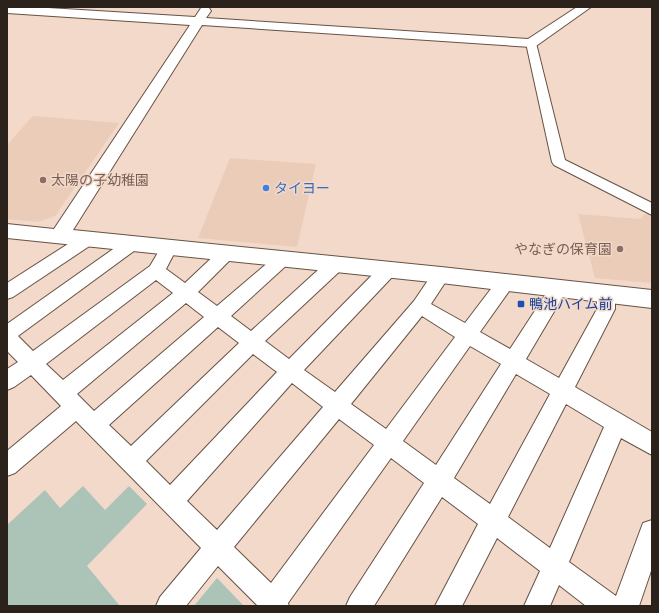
<svg xmlns="http://www.w3.org/2000/svg" width="659" height="613" viewBox="0 0 659 613" font-family="'Nunito Sans','Noto Sans JP',sans-serif">
  <rect width="100%" height="100%" fill="#f2d9c9"/>
  <g fill="#ebccb8">
    <path d="M33 116 119 123 55 216 38 222 7 219V145Z"/>
    <path d="M230 158 316 164 297 247 198 238Z"/>
    <path d="M646 213 652 216V283L595 278 578 214 640 219Z"/>
  </g>
  <g fill="#acc4b8">
    <path d="M83 486 105 510 129 486 147 504 87 566 120 606H7V525L45 490 60 508Z"/>
    <path d="M217 578 244 606H194Z"/>
  </g>
  <g fill="none" stroke-linecap="round" stroke-linejoin="round">
    <defs>
      <g id="street">
        <path d="M531 40 536 43 565 160 652 203V215L554 165 552 162 526 43Z"/>
        <path d="M88 233 94 235 96 239 94 243 13 297 7 299V283L82 235Z"/>
        <path d="M132 238 138 240 140 244 138 248 18 336 33 351 150 266 163 244 169 242 175 244 177 248 166 269 185 283 221 249 227 247 233 249 235 253 233 257 198 292 217 306 277 255 283 253 289 255 291 259 289 263 231 316 251 331 329 260 335 259 341 260 343 265 341 270 265 341 289 359 382 265 388 263 394 265 396 270 394 275 304 370 335 392 414 301 435 270 441 268 447 270 450 275 431 304 465 323 500 277 506 275 512 277 515 282 512 287 480 332 510 349 553 283 559 281 565 283 568 288 565 293 526 359 559 378 597 309V294L600 289 606 287 612 289 615 294V309L575 387 652 432V455L621 438 569 562 616 596 643 523 652 520V568L639 606H586L559 585 550 606H524L540 571 497 538 462 606H435L478 524 442 497 374 606H346L350 597 424 483 391 458 288 603 289 606H258L218 566 186 606H156L160 597 201 548 76 421 15 473 7 476V451L61 406 31 375 14 387 7 390V369L18 362 7 351V324L126 240ZM156 280 173 293 63 380 46 364ZM186 303 204 317 94 411 77 394ZM422 316 455 337 386 429 351 404ZM218 327 239 343 131 446 109 425ZM470 346 501 364 436 465 403 441ZM253 354 277 372 170 485 146 461ZM516 374 550 394 490 504 454 478ZM292 383 323 407 217 530 187 501ZM566 404 604 427 550 548 508 517ZM339 419 374 445 271 583 234 547Z"/>
      </g>
      <path id="secondary" d="M7 7H32L195 17 201 8H209L211 11 206 18 528 39 577 7H591L536 46 531 47 202 25 73 230 441 267 652 290V308L441 283 7 238V224L54 229 190 25 7 13Z"/>
    </defs>
    <use href="#street" stroke="#675245" stroke-width="2"/>
    <use href="#secondary" stroke="#675245" stroke-width="2"/>
    <use href="#street" fill="#fff" fill-rule="evenodd"/>
    <use href="#secondary" fill="#fff" fill-rule="evenodd"/>
  </g>
  <g fill="#8d6e63" stroke="#f2d9c9" stroke-width="1.5">
    <circle cx="43" cy="180" r="4"/>
    <circle cx="620" cy="249" r="4"/>
  </g>
  <circle fill="#3f7fe0" stroke="#f2d9c9" stroke-width="1.5" cx="266" cy="188" r="4"/>
  <rect fill="#1a4fb4" stroke="#f2d9c9" stroke-width="1.5" x="517" y="300" width="8" height="8" rx="2"/>
  <g text-anchor="middle" stroke-width="3" stroke-linejoin="round" paint-order="stroke">
    <g font-size="14" fill="#785e54" stroke="#f2d9c9" text-anchor="start">
      <text x="51" y="185">太陽の子幼稚園</text>
      <text x="612" y="254" text-anchor="end">やなぎの保育園</text>
    </g>
    <g font-size="14" fill="#366cbe" stroke="#f2d9c9" text-anchor="start">
      <text x="274" y="193">タイヨー</text>
    </g>
    <g font-size="14" fill="#164399" stroke="#f2d9c9" text-anchor="start">
      <text x="529" y="309">鴨池ハイム前</text>
    </g>
  </g>
  <rect width="659" height="613" fill="none" stroke="#2b221c" stroke-width="16"/>
</svg>
